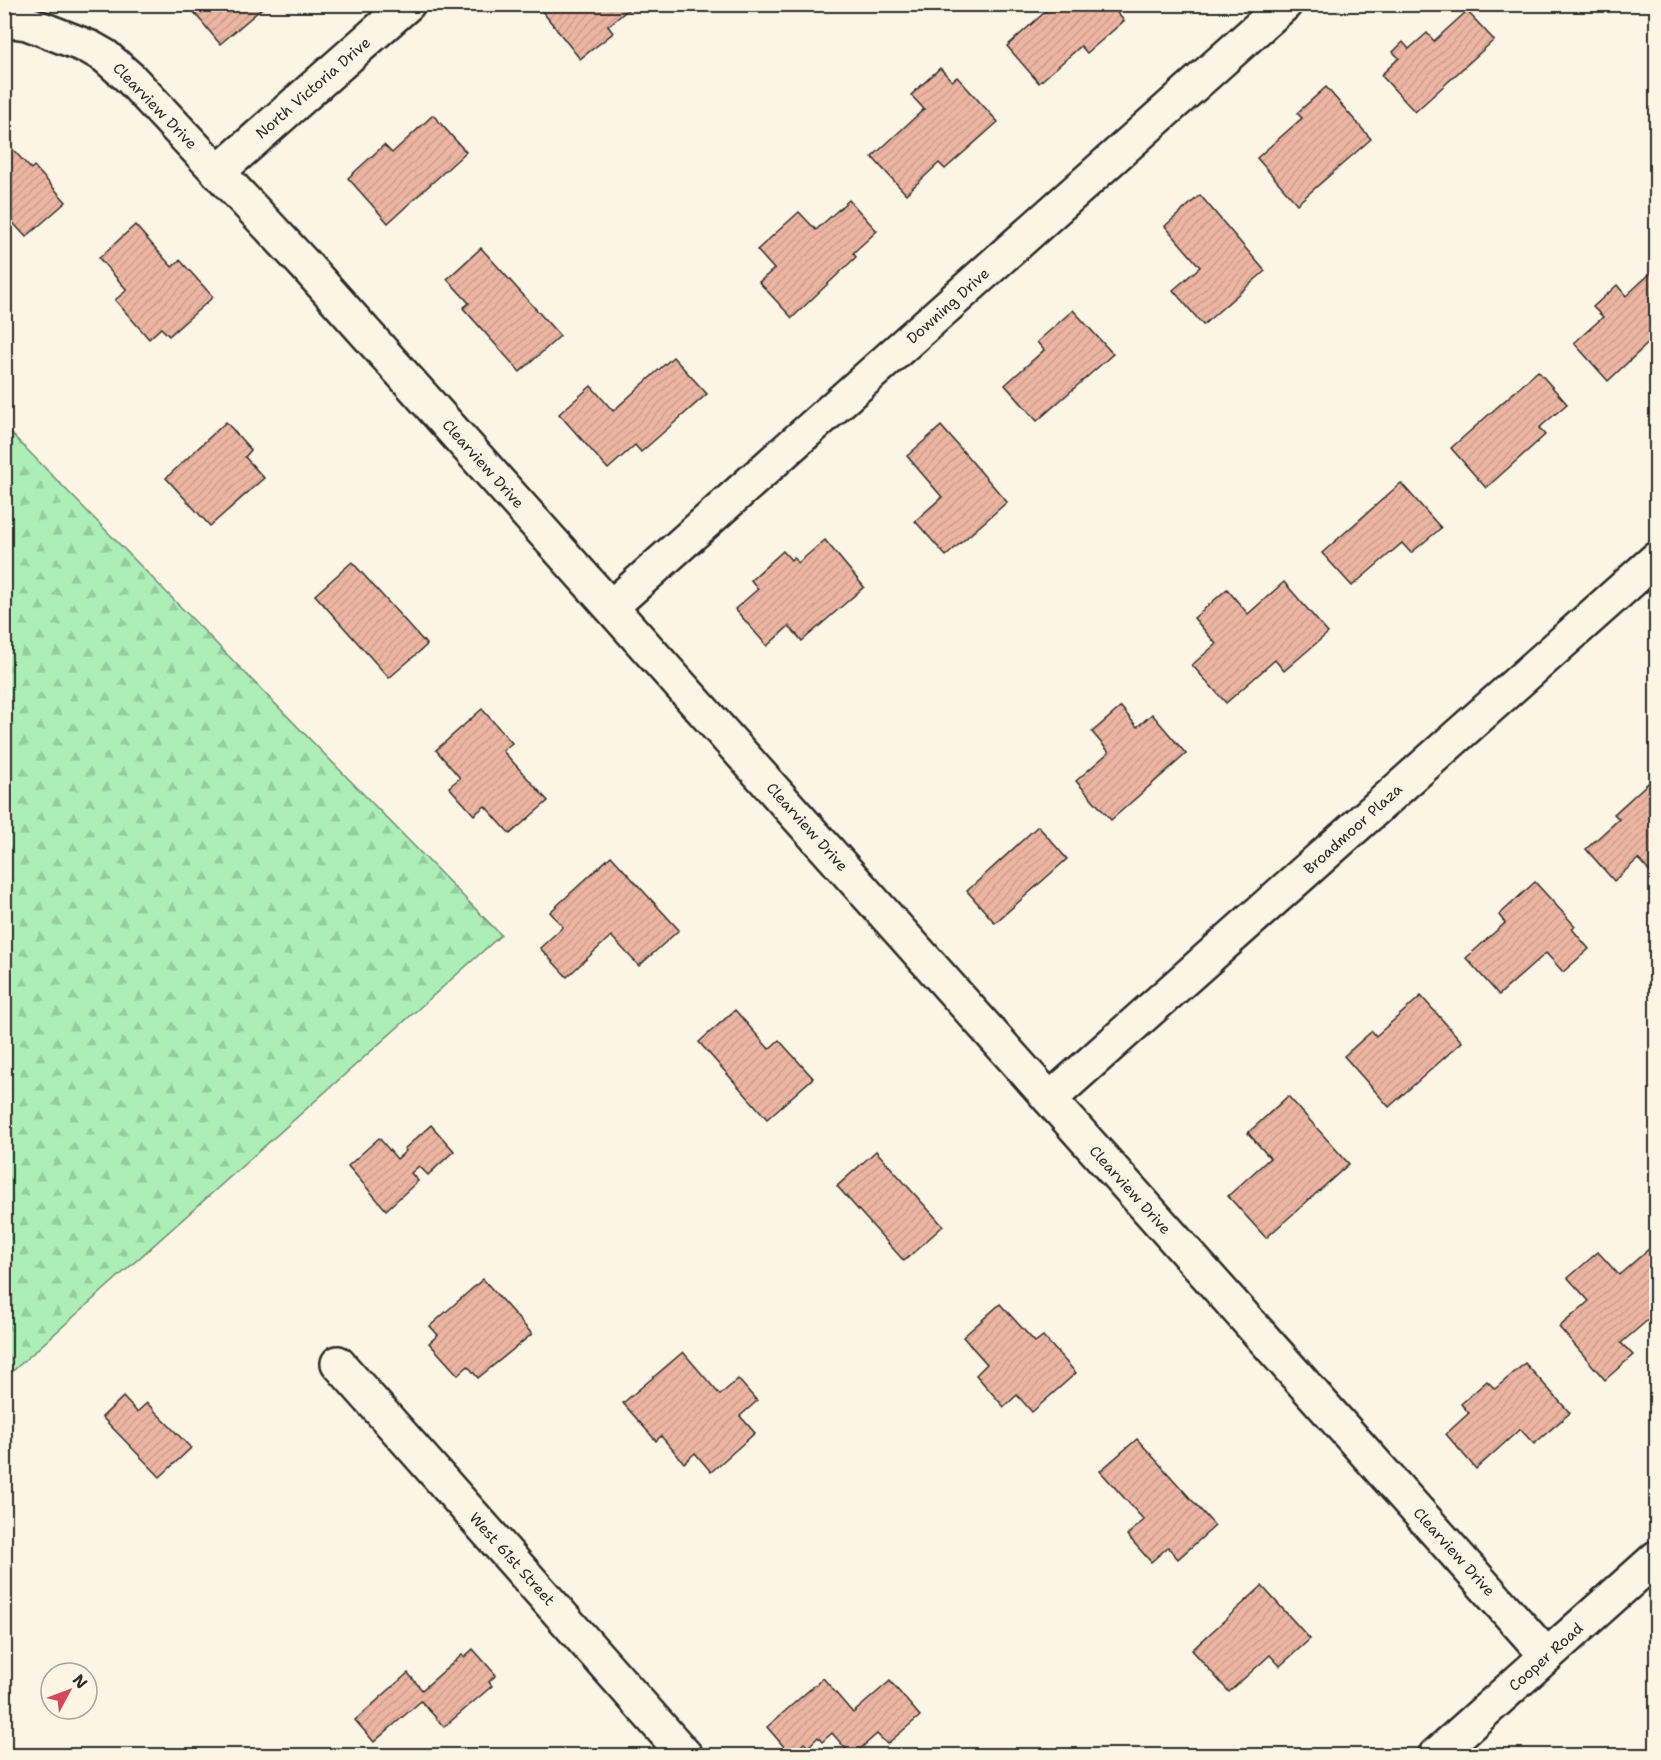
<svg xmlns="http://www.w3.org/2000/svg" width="1661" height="1760" viewBox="0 0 1661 1760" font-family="'Shantell Sans',sans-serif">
  <defs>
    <pattern id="forest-firs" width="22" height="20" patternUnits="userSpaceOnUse" patternTransform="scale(1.5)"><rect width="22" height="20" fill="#adeeb7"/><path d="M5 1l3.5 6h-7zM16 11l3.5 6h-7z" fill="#95cc9e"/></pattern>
    <pattern id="building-hatch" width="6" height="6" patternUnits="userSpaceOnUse" patternTransform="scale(1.5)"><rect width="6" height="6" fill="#edb6a2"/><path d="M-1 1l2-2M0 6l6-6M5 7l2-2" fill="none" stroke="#cb9d8c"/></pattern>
  </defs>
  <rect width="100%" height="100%" fill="#fcf5e5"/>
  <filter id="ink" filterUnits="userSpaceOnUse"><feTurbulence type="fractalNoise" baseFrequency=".0167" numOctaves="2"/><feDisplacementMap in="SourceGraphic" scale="12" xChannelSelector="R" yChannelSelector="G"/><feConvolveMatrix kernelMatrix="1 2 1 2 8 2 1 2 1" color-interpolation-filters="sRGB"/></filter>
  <g filter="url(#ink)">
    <path fill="url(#forest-firs)" stroke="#6c8c71" stroke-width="1.5" d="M4 426 501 935 5 1378H4Z"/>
    <g fill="url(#building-hatch)" stroke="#2b2b2b" stroke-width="1.5">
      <path d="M201 4H267L220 44 193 11Z"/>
      <path d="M550 4H635L608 26 613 33 580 59 542 11Z"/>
      <path d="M1054 4H1110L1124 21 1087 53 1081 46 1039 83 1007 46Z"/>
      <path d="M1467 11 1494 40 1415 112 1381 75 1399 58 1393 52 1403 42 1409 49 1427 33 1434 41Z"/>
      <path d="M940 68 952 81 957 77 998 122 945 169 939 163 906 194 872 157 924 109 911 95Z"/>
      <path d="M1326 87 1371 139 1297 204 1257 158 1302 118 1297 113Z"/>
      <path d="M433 115 466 152 388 223 348 178 384 145 392 153Z"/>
      <path d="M4 140 31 169 34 166 66 202 26 237 4 213Z"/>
      <path d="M1200 195 1265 271 1203 325 1173 290 1200 267 1165 226Z"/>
      <path d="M849 200 877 231 853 253 856 257 792 318 759 282 774 269 757 250 799 212 816 230Z"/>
      <path d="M135 225 172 267 180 260 213 297 169 336 161 328 149 339 115 300 127 290 99 258Z"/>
      <path d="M481 248 560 336 520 372 463 308 469 303 447 279Z"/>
      <path d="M1656 268V336L1608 381 1574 343 1603 317 1593 307 1617 285 1626 296Z"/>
      <path d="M1073 310 1113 354 1037 421 1005 385 1044 350 1037 342Z"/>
      <path d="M673 357 707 394 641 452 635 445 608 469 559 414 591 386 613 411Z"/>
      <path d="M1538 371 1567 404 1539 428 1545 435 1486 488 1451 448Z"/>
      <path d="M226 422 251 450 245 457 264 478 210 526 166 478Z"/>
      <path d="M941 426 1007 502 946 556 915 521 942 497 907 456Z"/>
      <path d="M1401 483 1441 528 1411 553 1402 543 1352 586 1322 553Z"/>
      <path d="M825 540 864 587 802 641 789 626 767 646 735 609 758 589 751 580 783 551 791 560 794 557 798 563Z"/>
      <path d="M352 562 427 645 389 678 315 595Z"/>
      <path d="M1284 582 1328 633 1284 671 1275 660 1226 703 1192 665 1216 644 1194 618 1227 589 1248 614Z"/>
      <path d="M1121 707 1137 727 1152 714 1186 754 1111 820 1076 781 1109 752 1092 732Z"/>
      <path d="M482 709 512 743 503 751 548 801 510 834 485 806 474 815 449 787 460 778 436 750Z"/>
      <path d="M1656 776V868L1651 873 1638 859 1614 881 1586 849 1619 819 1614 814Z"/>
      <path d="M1038 826 1067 859 995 923 967 891Z"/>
      <path d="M611 856 679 930 639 966 611 936 567 977 540 948 563 927 550 912Z"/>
      <path d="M1535 882 1575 926 1572 929 1589 949 1563 972 1546 953 1499 995 1466 958 1505 923 1499 915Z"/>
      <path d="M1421 996 1462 1042 1389 1107 1344 1056 1372 1031 1376 1036Z"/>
      <path d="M735 1010 769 1049 779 1040 813 1078 767 1119 699 1042Z"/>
      <path d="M1288 1096 1349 1164 1266 1238 1228 1196 1270 1158 1248 1133Z"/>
      <path d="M431 1125 454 1151 428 1175 419 1166 411 1173 418 1181 386 1210 348 1166 379 1138 397 1159 406 1151 404 1149Z"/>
      <path d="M876 1151 943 1226 904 1261 837 1186Z"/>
      <path d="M1651 1247 1656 1253V1313L1621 1343 1633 1355 1605 1380 1559 1327 1589 1301 1568 1278 1598 1252 1619 1275Z"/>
      <path d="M483 1279 532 1334 478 1378 468 1366 458 1375 429 1343 438 1335 430 1326Z"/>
      <path d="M1000 1304 1035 1342 1043 1336 1076 1373 1032 1412 1017 1395 1004 1407 976 1375 987 1364 963 1337Z"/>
      <path d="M683 1352 720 1395 738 1379 757 1401 740 1416 755 1433 711 1472 695 1453 684 1463 661 1436 656 1441 623 1403Z"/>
      <path d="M1525 1363 1570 1413 1534 1444 1520 1429 1476 1469 1446 1434 1469 1413 1461 1404 1487 1381 1495 1389Z"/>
      <path d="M123 1397 137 1412 147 1403 191 1448 160 1477 102 1417Z"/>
      <path d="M1137 1439 1215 1526 1178 1559 1168 1547 1151 1562 1127 1535 1144 1520 1100 1471Z"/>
      <path d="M1262 1586 1310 1639 1280 1666 1270 1655 1229 1692 1192 1650Z"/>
      <path d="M473 1649 496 1675 489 1682 492 1686 444 1727 421 1701 374 1742 355 1720 408 1673 422 1690 462 1655 464 1657Z"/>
      <path d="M823 1678 853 1713 890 1681 920 1716 887 1744 877 1734 852 1756 832 1733 822 1742 818 1737 808 1747 804 1743 791 1755 767 1727Z"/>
    </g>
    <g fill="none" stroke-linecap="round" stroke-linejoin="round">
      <defs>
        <g id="minor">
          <path d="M4 20 27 23 91 48 105 56 131 79 306 266 1547 1656"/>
          <path d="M218 172 408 4"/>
          <path d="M611 607 1285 4"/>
          <path d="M1050 1099 1656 559"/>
          <path d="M338 1363 686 1756"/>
        </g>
        <path id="major" d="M1435 1756 1656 1558"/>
      </defs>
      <use href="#minor" stroke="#2b2b2b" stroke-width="38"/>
      <use href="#major" stroke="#2b2b2b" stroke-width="38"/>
      <use href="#minor" stroke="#fcf5e5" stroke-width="33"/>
      <use href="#major" stroke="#fcf5e5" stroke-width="33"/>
    </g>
  </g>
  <g text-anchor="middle" stroke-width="4.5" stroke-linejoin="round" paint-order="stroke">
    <g font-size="15" fill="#2b2b2b" stroke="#fcf5e5">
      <text transform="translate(313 88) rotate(-41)" y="5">North Victoria Drive</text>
      <text transform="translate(155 106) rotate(46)" y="5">Clearview Drive</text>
      <text transform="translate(948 306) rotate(-42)" y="5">Downing Drive</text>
      <text transform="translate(483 464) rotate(48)" y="5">Clearview Drive</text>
      <text transform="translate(807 827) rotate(48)" y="5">Clearview Drive</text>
      <text transform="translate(1353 829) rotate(-42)" y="5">Broadmoor Plaza</text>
      <text transform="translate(1130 1190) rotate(48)" y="5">Clearview Drive</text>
      <text transform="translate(1454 1552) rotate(48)" y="5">Clearview Drive</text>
      <text transform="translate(512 1559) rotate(48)" y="5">West 61st Street</text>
      <text transform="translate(1546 1657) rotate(-42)" y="5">Cooper Road</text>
    </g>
  </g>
  <rect width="1661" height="1760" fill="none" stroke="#fcf5e5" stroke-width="24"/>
  <rect x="12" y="12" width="1637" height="1736" fill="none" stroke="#2b2b2b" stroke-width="2" filter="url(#ink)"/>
  <g transform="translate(69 1691) rotate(49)"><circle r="28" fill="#fcf5e5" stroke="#a8a49b" stroke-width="1.5"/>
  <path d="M0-4.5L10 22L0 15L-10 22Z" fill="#d1495b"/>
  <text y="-9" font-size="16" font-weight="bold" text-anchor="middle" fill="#2b2b2b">N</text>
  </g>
</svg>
